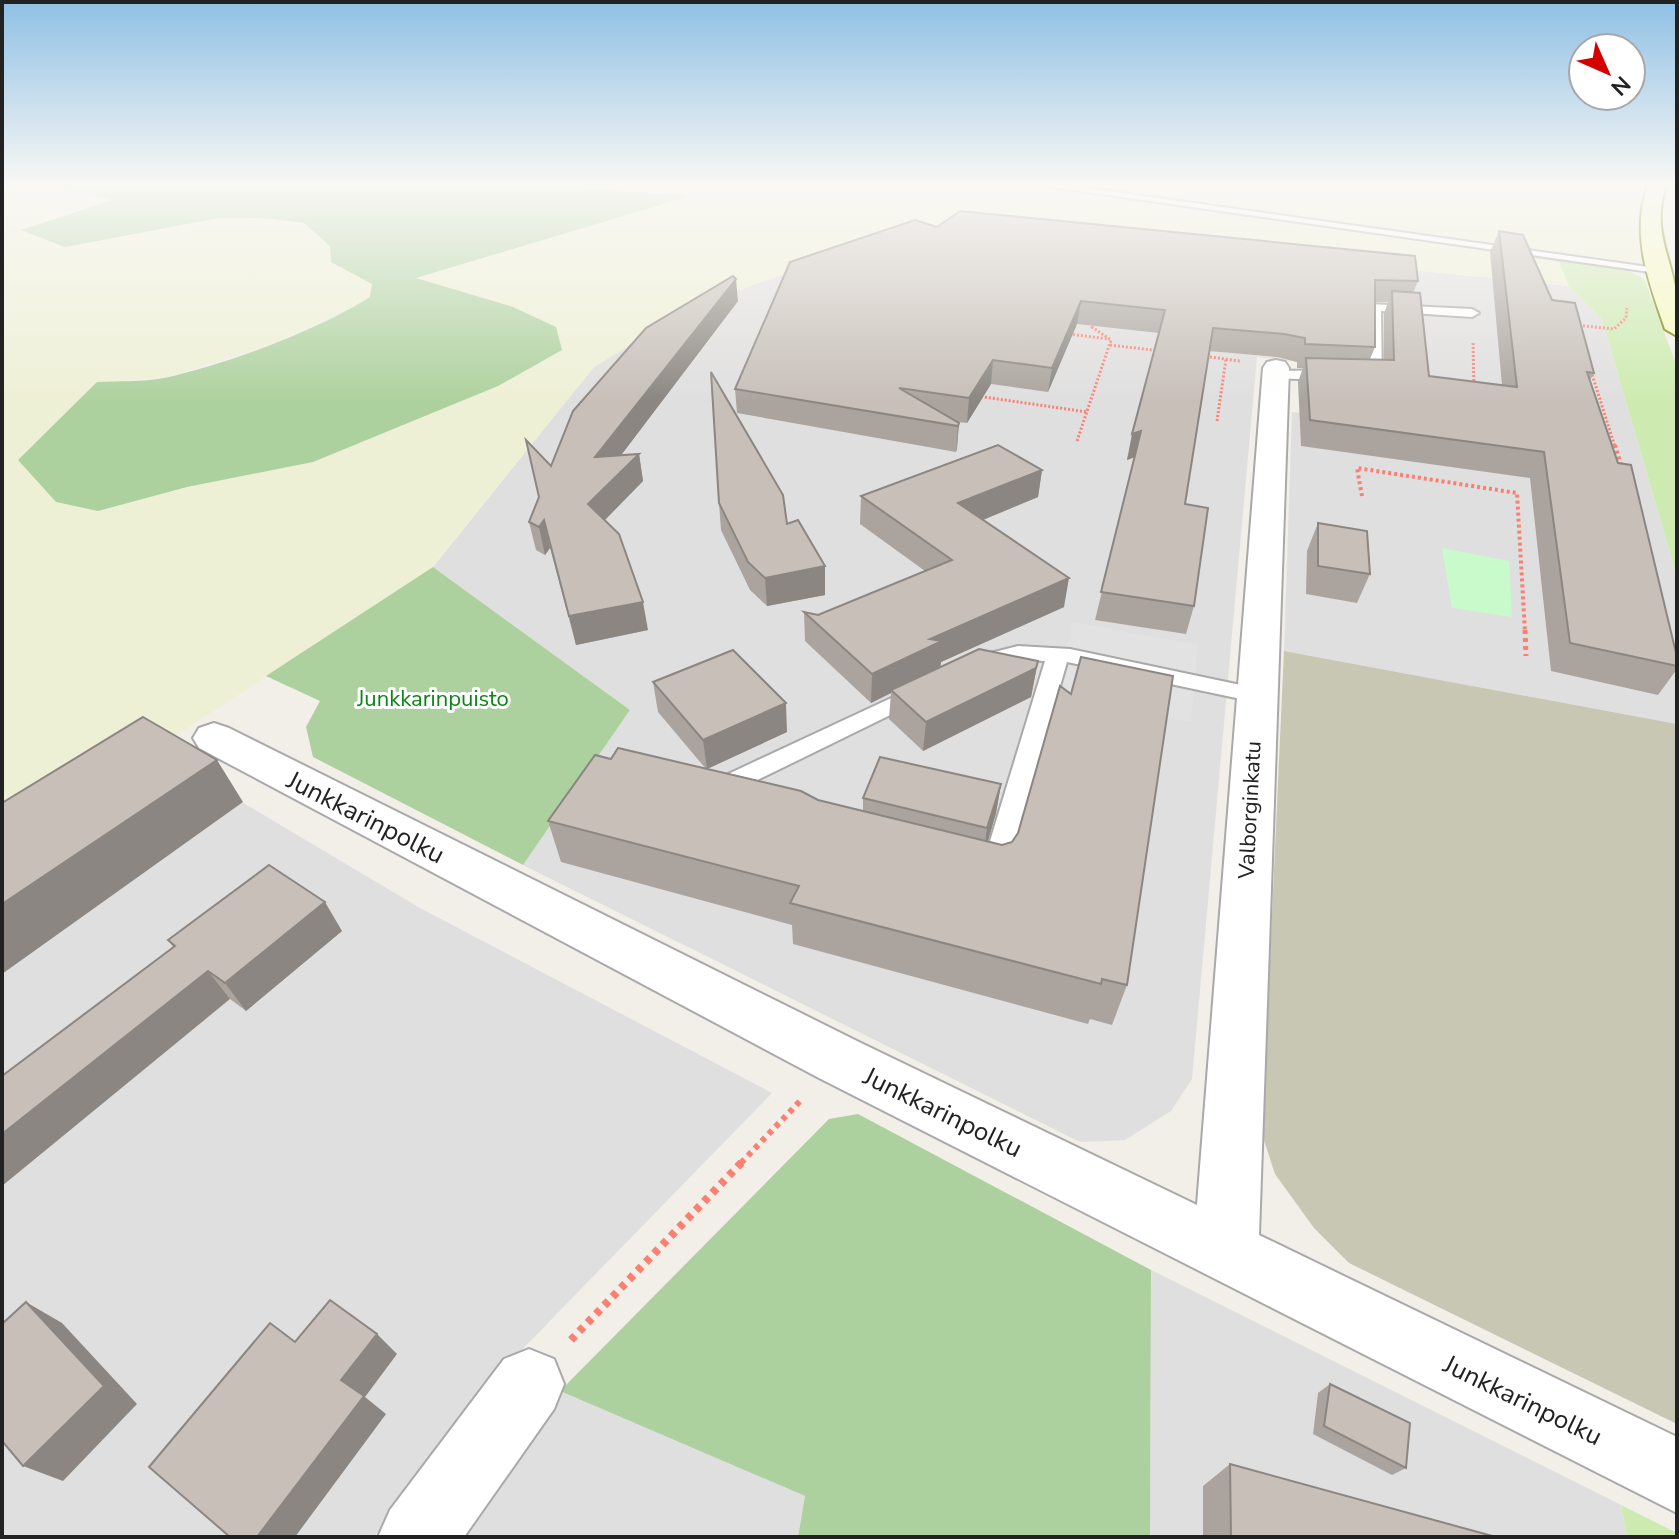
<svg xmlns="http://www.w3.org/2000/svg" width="1679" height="1539" viewBox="0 0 1679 1539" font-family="'Nunito Sans',sans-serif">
  <rect width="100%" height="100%" fill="#f2efe9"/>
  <g fill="#e0dfdf">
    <path d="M980 226 1569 286 1602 319 1677 577V724L1284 651 1292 412 1325 416 1323 365 1257 357 1192 1079 1171 1111 1125 1140 1080 1142 523 865 630 710 433 567 594 367 695 305 908 232Z"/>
    <path d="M171 760 420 908 772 1093 506 1366 374 1537H2V850Z"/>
    <path d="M1151 1270 1621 1505 1627 1537H1150Z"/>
    <path d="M560 1391 805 1496 798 1537H454Z"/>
  </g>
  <path fill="#c7c7b4" d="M1284 651 1677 724V1424L1349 1263 1314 1228 1275 1174 1262 1134Z"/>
  <g fill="#eef0d5">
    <path d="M817 186H1030L1558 259 1569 286 980 226 908 232 695 305 594 367 430 569 2 850V187H59L113 201 22 230 64 247 219 218H264L304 223 330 246 331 262 373 284 370 297 348 310 263 347 163 378 96 382 98 511 187 487 513 307 414 278 693 195 740 191 803 194Z"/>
    <path d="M1067 186H1612L1624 193 1638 225 1644 256 1641 260 1621 261Z"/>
  </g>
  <g fill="#cdebb0">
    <path d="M1558 259 1625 269 1644 279 1677 366V577L1602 319 1569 286Z"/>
    <path d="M1621 1505 1677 1533V1537H1627Z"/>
  </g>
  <g fill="#add19e">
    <path d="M533 186 693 195 416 278 513 307 556 327 562 350 498 386 313 462 187 487 98 511 56 502 18 460 97 382C118 381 143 382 164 378 227 364 316 331 370 297L372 284 331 262 330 246 304 223 264 218H219L65 247 21 230 112 200 59 187 2 186Z"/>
    <path d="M433 567 630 710 523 865 313 757 306 727 320 701 266 676Z"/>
    <path d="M858 1114 1151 1270 1150 1537H798L805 1496 560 1391 829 1119Z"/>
  </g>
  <path fill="#c8facc" d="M1442 548 1509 561 1512 617 1452 608Z"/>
  <path fill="#e2e2e2" d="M1073 622 1198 645 1191 722 1055 694Z"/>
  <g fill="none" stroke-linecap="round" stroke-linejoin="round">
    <defs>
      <g id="lane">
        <path d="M1044 186H1073L1663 269 1657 273Z"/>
        <path d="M1369 304 1472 309 1479 313 1472 317 1381 311 1382 382 1270 378V372L1275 371 1340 370 1369 374Z"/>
        <path d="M1018 646 1070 649 1255 688 1266 695 1255 702 1067 662 1006 874 1002 881 993 884 984 881 980 874 1045 661 1018 660 979 670 968 663 971 658Z"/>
        <path d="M917 686 928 693 925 698 729 794H711L708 788 711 782Z"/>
      </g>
      <g id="street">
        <path d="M1276 360 1285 362 1289 368 1259 1235 1677 1437V1513L819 1078 199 748 193 738 199 728 214 723 229 728 859 1042 1197 1205 1263 368 1267 362Z"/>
        <path d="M529 1349 554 1359 564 1384 554 1409 464 1537H378L390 1510 504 1359Z"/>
      </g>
      <path id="secondary" d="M1648 186H1666C1651 232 1672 256 1677 298 1678 310 1677 324 1677 336L1665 329C1649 283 1630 234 1648 186Z"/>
    </defs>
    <use href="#lane" stroke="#a9a9a9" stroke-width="4"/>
    <use href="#street" stroke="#a9a9a9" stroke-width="4"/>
    <use href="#secondary" stroke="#707d05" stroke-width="4"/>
    <g stroke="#fa8072" stroke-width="3" stroke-dasharray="2 2" stroke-linecap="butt">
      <path d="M1575 325 1614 329 1626 318 1627 308"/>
      <path d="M1069 334 1108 339"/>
      <path d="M1473 343 1474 389"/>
      <path d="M1110 345 1160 351"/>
      <path d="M1202 356 1240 361"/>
      <path d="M1591 371 1615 447"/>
      <path d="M977 396 1087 412"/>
      <path d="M1217 421 1226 359"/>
      <path d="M1077 441 1111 340 1092 327 1094 319"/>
    </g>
    <g stroke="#fa8072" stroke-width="4" stroke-dasharray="3 3" stroke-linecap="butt">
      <path d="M1615 445 1622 468"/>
      <path d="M1362 496 1357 468 1517 493 1525 632"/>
    </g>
    <path stroke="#fa8072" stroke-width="5" stroke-dasharray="4 4" stroke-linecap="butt" d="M1525 630 1526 656"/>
    <path stroke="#fa8072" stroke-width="6" stroke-dasharray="5 5" stroke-linecap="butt" d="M741 1163 802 1099"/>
    <path stroke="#fa8072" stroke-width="8" stroke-dasharray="6 6" stroke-linecap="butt" d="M571 1340 743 1161"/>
    <use href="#lane" fill="#fff" fill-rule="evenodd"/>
    <use href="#street" fill="#fff" fill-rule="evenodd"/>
    <use href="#secondary" fill="#f7fabf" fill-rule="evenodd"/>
  </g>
  <g fill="#aba49e" fill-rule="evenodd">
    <path d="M937 227 1418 281 1413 293 1429 376 1502 385 1490 252 1499 231 1552 300 1594 373 1590 380 1677 657V669L1658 695 1551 671 1530 478 1301 446 1298 382 1303 368H1297V362L1277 357 1209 351 1185 504 1194 606 1186 634 1095 620 1135 457 1127 460 1159 333 1077 324 1048 392 991 384 967 423 956 422 959 423 956 452 737 413 735 389ZM1375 302H1388L1384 314V359H1370L1375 347Z"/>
    <path d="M738 301 621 455 639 454 643 481 605 520 648 630 576 645 550 548 545 555 536 550 529 522 551 466Z"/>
    <path d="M1042 470 1038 497 983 520 1064 607 941 662 940 667 1038 661 1031 697 923 751 889 719 891 693 871 703 805 641 804 612 818 615 925 571 860 524 861 496Z"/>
    <path d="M719 503 787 524 825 566V595L767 606 750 590 721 530Z"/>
    <path d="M1318 523 1370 574 1357 603 1306 594 1307 551Z"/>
    <path d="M653 682 787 732 707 769 818 800 863 811V798L1001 784 996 813 988 842 1127 985 1112 1025 1090 1019 1088 1024 793 944 792 925 561 862 548 821 611 759 706 769 658 712Z"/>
    <path d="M342 931 246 1011 230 999 173 947 168 940Z"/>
    <path d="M1330 1384 1406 1468 1392 1475 1313 1434 1318 1393Z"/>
    <path d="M1230 1464 1496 1537H1203V1486Z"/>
  </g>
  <g fill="#8b8681">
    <path d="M736 279 738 301 600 483 595 457Z"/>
    <path d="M1081 301 1077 324 1048 392 1052 368Z"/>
    <path d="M993 360 991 384 967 423 969 398Z"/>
    <path d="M959 423 957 449 956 452 958 426Z"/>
    <path d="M1141 431 1135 457 1127 460 1132 434Z"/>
    <path d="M639 454 643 481 594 531 588 504Z"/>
    <path d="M1042 470 1038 497 956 531 958 503Z"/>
    <path d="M544 520 550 548 545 555 539 527Z"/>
    <path d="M825 566V595L767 606 765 578Z"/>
    <path d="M1069 578 1064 607 941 662 940 670 891 690V693L871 703 872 674 930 639Z"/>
    <path d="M643 602 648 630 576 645 569 616Z"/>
    <path d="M1038 661 1031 697 923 751 926 722Z"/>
    <path d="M786 703 787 732 707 769 703 740Z"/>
    <path d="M217 760 243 802 2 974V904Z"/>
    <path d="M1001 784 996 813 983 857 987 828Z"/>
    <path d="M325 902 342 931 246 1011 225 983Z"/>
    <path d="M208 971 230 999 2 1186V1134Z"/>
    <path d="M26 1302 62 1323 137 1404 63 1481 23 1466Z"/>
    <path d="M377 1334 397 1354 365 1397 386 1414 295 1537H257L341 1380Z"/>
  </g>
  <g fill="#c7bfb8" stroke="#8b8681" stroke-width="2">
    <path d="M960 211 1415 256 1418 281 1375 280V347L1305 344V338L1284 334 1213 328 1185 504 1208 508 1194 606 1101 592 1141 431 1132 434 1165 310 1081 301 1052 368 993 360 969 398 899 388 959 423 958 426 735 389 790 262 915 220 937 227Z"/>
    <path d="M1499 231 1523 235 1552 300 1575 303 1594 373 1587 372 1618 463 1631 465 1677 657V666L1570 643 1544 452 1310 420 1306 358 1394 360 1392 291 1420 293 1429 376 1517 387Z"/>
    <path d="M733 276 736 279 595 457 639 454 588 504 619 534 643 602 569 616 544 520 539 527 529 522 539 497 526 440 551 466 573 411 646 328Z"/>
    <path d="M711 372 783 495 787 524 798 520 825 566 765 578 748 562 719 503Z"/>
    <path d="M998 445 1042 470 958 503 1069 578 930 639 942 641 872 674 804 612 818 615 952 560 861 496Z"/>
    <path d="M1318 523 1367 531 1370 574 1318 566Z"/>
    <path d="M979 649 1038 661 1036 668 926 722 891 690Z"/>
    <path d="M733 650 786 703 703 740 653 682Z"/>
    <path d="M1081 657 1173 676 1127 985 1102 979 1101 984 790 903 799 886 548 821 595 755 611 759 618 748 801 791 818 800 1002 845 1012 842 1018 833 1060 686 1071 694Z"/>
    <path d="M143 717 217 760 2 904V803Z"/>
    <path d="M880 757 1001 784 987 828 863 798Z"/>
    <path d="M269 865 325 902 225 983 208 971 2 1134V1076L175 946 168 940Z"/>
    <path d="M330 1300 377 1334 341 1380 364 1396 257 1537H230L149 1467 270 1323 295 1342Z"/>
    <path d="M26 1302 104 1386 23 1466 2 1441V1324Z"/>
    <path d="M1330 1384 1410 1423 1406 1468 1324 1426Z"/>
    <path d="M1230 1464 1496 1537H1231Z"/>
  </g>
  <linearGradient id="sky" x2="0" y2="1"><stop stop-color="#8fc0e4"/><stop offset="0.46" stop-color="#f9f8f5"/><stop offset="1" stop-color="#f9f8f5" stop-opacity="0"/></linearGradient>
  <rect width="1679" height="402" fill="url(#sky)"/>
  <g text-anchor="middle" stroke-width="6" stroke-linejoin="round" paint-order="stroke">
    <g font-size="22" fill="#0c8416" stroke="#fff">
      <text x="433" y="706">Junkkarinpuisto</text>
    </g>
    <g font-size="22" fill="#222" stroke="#fff">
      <text transform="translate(1249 810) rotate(-87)" y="8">Valborginkatu</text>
    </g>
    <g font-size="26" fill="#222" stroke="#fff">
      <text transform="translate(366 817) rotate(27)" y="9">Junkkarinpolku</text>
      <text transform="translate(943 1112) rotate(26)" y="9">Junkkarinpolku</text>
      <text transform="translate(1523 1400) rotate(26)" y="9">Junkkarinpolku</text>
    </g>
  </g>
  <rect width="1679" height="1539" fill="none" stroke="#222222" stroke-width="8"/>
  <g transform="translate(1607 72) rotate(135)"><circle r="38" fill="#ffffff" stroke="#a7a7a7" stroke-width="2"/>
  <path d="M0-6L14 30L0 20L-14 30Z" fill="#d40000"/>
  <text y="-12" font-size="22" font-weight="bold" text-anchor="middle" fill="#222222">N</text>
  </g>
</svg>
